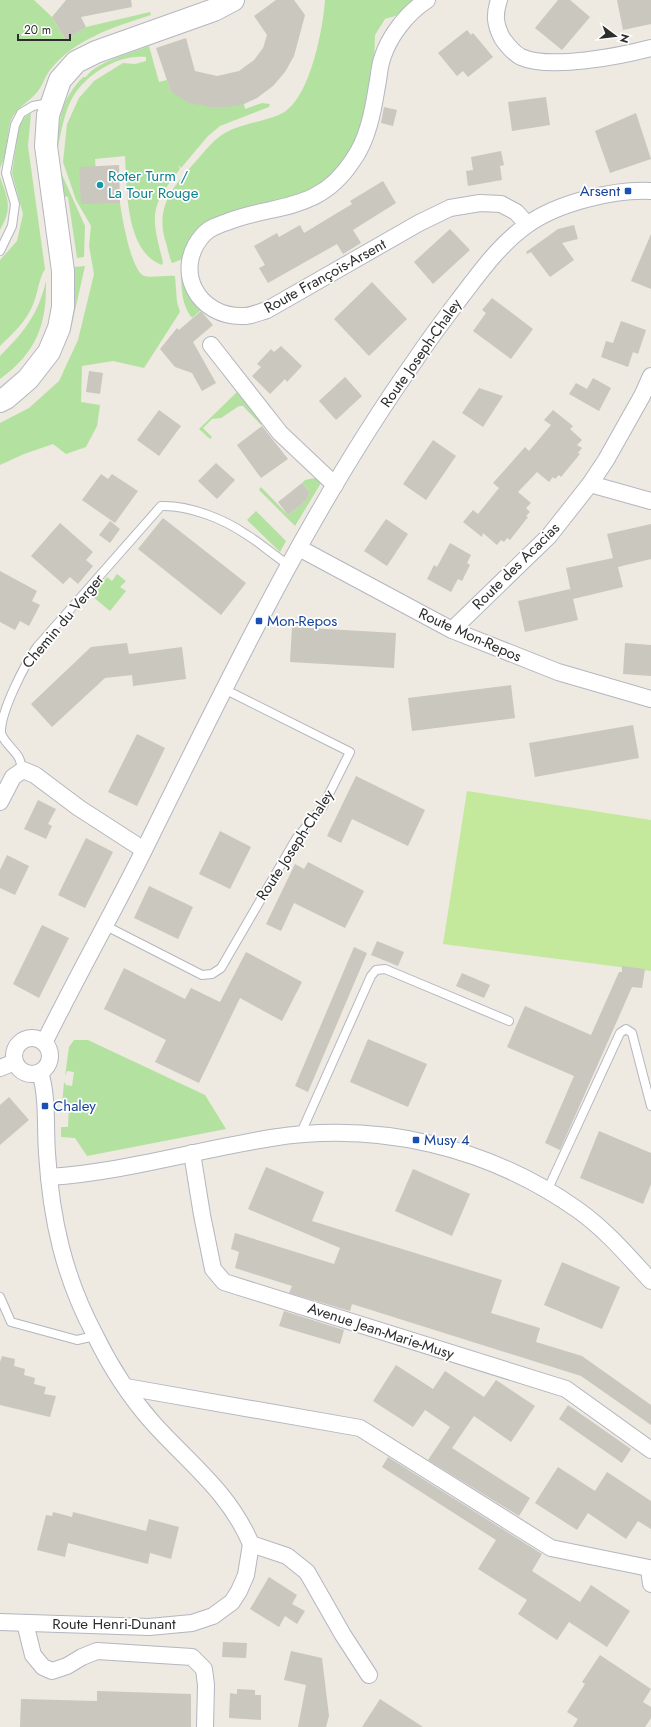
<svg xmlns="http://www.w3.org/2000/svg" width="651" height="1727" viewBox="0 0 651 1727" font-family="Jost,sans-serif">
  <rect width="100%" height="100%" fill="#eee9e1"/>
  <g fill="#b3e2a0">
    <path d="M0 0H34L52 17 66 40 86 27 150 12 151 15C114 27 74 39 50 70 45 76 43 85 38 91 30 102 16 107 11 120 6 136 8 153 0 168Z"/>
    <path d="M325 0H417L402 14 385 19 375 35 374 69 361 133 348 156 331 178 314 190 289 201 240 210 183 259 172 263C169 257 168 249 166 243 154 206 174 186 197 160 205 151 214 139 225 133 242 122 274 121 287 110 311 91 323 29 325 0Z"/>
    <path d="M149 46 159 82 167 80 171 92 244 104 245 109 262 103 270 104 269 107 220 126 208 136 181 168 178 165 180 169C149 208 151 215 163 262L162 265C125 252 127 188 125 156L95 159 98 196 120 203C122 217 131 270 144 276 151 278 166 275 175 276L177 302 180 312 144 368 113 361 82 366 81 402 100 405 97 426 86 447 66 454 53 444 24 454 0 465V423L29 408 59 381 78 340 94 274 89 246 91 226 76 200 63 162 67 124 79 98 94 81 123 63 135 64 146 61V57C119 54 88 73 74 95 64 111 61 133 57 151 59 119 60 101 83 77H86C97 61 132 53 149 46Z"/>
    <path d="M31 113 28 146 45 269C38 280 38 295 32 307 25 323 11 335 0 346V260L17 241 23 214 12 173 19 127 25 117Z"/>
    <path d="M59 168 85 226 84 257 77 258 68 197 64 196Z"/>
    <path d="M0 177C8 199 13 208 0 230Z"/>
    <path d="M85 266 70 333 75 300 74 267Z"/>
    <path d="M185 276 191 298 201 310 192 318C182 305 182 293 181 277Z"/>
    <path d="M46 281C47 325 36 353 0 379V356C24 332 38 315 46 281Z"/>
    <path d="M237 392 263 423 261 425 243 406H239L221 418 212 419 203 428 212 437 210 439 199 429Z"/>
    <path d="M315 478 321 483 295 526 259 490 261 487 288 515 305 502 310 493 302 483 305 480Z"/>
    <path d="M256 511 286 541 280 552 247 520Z"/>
    <path d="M117 574 126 581 120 587 126 591 110 611 92 596 107 577 112 581Z"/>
    <path d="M74 1040H88L205 1095 226 1129 87 1156 75 1138 61 1137V1127H68L69 1105H62L64 1082 66 1085 72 1086 74 1072 67 1071 65 1076 69 1047Z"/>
  </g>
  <path fill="#c4e99c" d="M467 791 651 820V971L443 944Z"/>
  <g fill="#cac7bf">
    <path d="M66 0H131L132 7 81 17 86 27 66 40 52 17Z"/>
    <path d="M276 0H294L305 15 294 56 285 72 273 86 257 98 244 104 227 107H210L189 103 171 92 156 48 186 38 195 71 217 76 239 71 254 60 263 48 267 35 254 16Z"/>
    <path d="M558 0H570L590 17 562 50 535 28Z"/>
    <path d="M617 0H651V24L623 30Z"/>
    <path d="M467 30 471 35 473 33 493 57 468 77 463 71 457 76 438 53Z"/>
    <path d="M546 97 550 125 512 131 508 102Z"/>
    <path d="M384 107 397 110 393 126 381 123Z"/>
    <path d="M636 113 651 159 610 173 595 131Z"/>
    <path d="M501 151 504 165 500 166 502 180 468 186 466 171 473 170 471 157Z"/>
    <path d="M119 165 120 203 81 204 79 167Z"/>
    <path d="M383 181 396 203 353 230 361 243 343 254 337 244 268 283 259 268 265 265 254 246 277 233 279 237 300 225 304 233 352 204 350 201Z"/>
    <path d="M574 225 578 239 562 243 574 260 550 277 531 252 527 254 526 252 558 229Z"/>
    <path d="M450 229 470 250 433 284 414 262Z"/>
    <path d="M651 234V289L631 281Z"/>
    <path d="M372 282 407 319 369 356 334 319Z"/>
    <path d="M492 298 533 329 511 359 473 331 486 313 482 310Z"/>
    <path d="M201 311 213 325 193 342 216 383 202 391 192 373 175 367 160 349 177 328 179 330Z"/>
    <path d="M621 321 646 330 638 354 633 352 628 367 601 357 606 341 613 343Z"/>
    <path d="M281 346 302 366 287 382 285 379 270 394 252 376 261 367 257 364 271 349 274 352Z"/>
    <path d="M89 371 103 373 100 394 86 392Z"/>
    <path d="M345 377 362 396 336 420 319 401Z"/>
    <path d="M593 378 611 388 599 411 569 394 576 383 587 389Z"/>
    <path d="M479 388 503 396 483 427 462 413Z"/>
    <path d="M159 410 181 426 159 456 137 440Z"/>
    <path d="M553 410 573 426 570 429 582 440 577 445 582 448 578 453 580 454 561 477 559 475 555 479 553 477 549 482 537 472 518 492 531 503 526 508 530 512 526 516 528 517 510 540 507 538 504 542 501 540 497 545 483 533 482 537 463 522 473 510 478 514 499 488 493 483 525 447 529 451 551 425 544 420Z"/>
    <path d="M262 426 288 459 261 478 237 445Z"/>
    <path d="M433 440 456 456 426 500 403 484Z"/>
    <path d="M216 463 235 480 217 499 198 481Z"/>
    <path d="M101 474 108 479 112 474 138 491 115 523 82 500Z"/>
    <path d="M302 483 310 493 305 502 288 515 278 502Z"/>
    <path d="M163 518 246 583 221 615 138 549Z"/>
    <path d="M386 519 408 534 387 566 364 551Z"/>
    <path d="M110 521 120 529 110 543 99 535Z"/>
    <path d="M60 523 93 552 86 560 93 566 78 584 70 577 63 584 31 556Z"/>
    <path d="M651 524V559L618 567 623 587 573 599 578 620 525 632 518 601 570 589 571 592 566 568 613 558 607 534Z"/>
    <path d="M450 543 471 555 467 563 470 565 462 581 458 579 451 592 427 579 434 565 437 567Z"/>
    <path d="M0 571 37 591 32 601 40 605 29 626 20 621 15 630 0 622Z"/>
    <path d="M292 627 396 633 394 668 290 662Z"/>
    <path d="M127 643 129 654 182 647 186 679 133 686 132 675 105 678 52 727 31 704 91 647Z"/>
    <path d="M625 643 651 645V676L623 674Z"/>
    <path d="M511 685 515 718 412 731 408 698Z"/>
    <path d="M633 725 639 758 535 777 529 743Z"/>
    <path d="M137 734 165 748 137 806 108 792Z"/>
    <path d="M356 776 425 810 408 846 352 819 341 843 327 836Z"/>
    <path d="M38 800 56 809 48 824 52 826 46 839 24 829Z"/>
    <path d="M220 831 251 847 230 889 199 874Z"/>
    <path d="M86 838 113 852 85 908 58 895Z"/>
    <path d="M7 855 29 866 15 895 0 888V870Z"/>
    <path d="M308 862 364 891 345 928 294 903 281 931 266 924 295 864 304 869Z"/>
    <path d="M149 886 193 907 178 939 134 918Z"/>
    <path d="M42 925 69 938 39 998 13 984Z"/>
    <path d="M377 941 404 952 398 966 371 955Z"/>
    <path d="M354 947 367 953 308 1092 295 1086Z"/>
    <path d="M246 952 302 982 282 1021 240 998 199 1083 155 1062 166 1040 104 1009 124 968 185 999 191 988 220 1002Z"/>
    <path d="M622 966 645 969 642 988 632 987 560 1150 545 1143 574 1076 507 1047 525 1006 591 1035 619 972H622Z"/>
    <path d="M462 973 490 985 484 998 456 986Z"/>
    <path d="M368 1039 427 1064 408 1107 350 1082Z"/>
    <path d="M9 1097 29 1120 0 1145V1105Z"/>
    <path d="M599 1131 651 1153V1184L643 1204 580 1178Z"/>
    <path d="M266 1167 324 1192 312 1221 502 1280 491 1313 540 1328 536 1342 582 1356 651 1405V1425L581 1376 352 1304 350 1311 289 1293 292 1286 235 1268 239 1252 231 1249 235 1233 334 1264 340 1248 248 1209Z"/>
    <path d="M413 1169 470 1194 452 1236 395 1211Z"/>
    <path d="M562 1262 620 1287 602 1329 544 1305Z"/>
    <path d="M284 1311 344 1330 340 1344 279 1326Z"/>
    <path d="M2 1356 15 1359 14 1366 25 1369 24 1375 35 1378 34 1384 46 1387 44 1394 56 1396 50 1417 0 1405V1362Z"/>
    <path d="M396 1365 433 1389 445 1371 484 1397 496 1380 535 1406 511 1442 474 1416 452 1448 530 1498 519 1516 428 1460 450 1427 425 1410 413 1427 373 1401Z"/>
    <path d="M568 1405 631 1449 622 1463 559 1419Z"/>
    <path d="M388 1457 542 1554 532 1571 580 1602 591 1585 630 1611 607 1647 569 1622 557 1640 518 1614 527 1600 478 1569 496 1540 382 1467Z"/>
    <path d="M558 1467 595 1491 607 1472 651 1501V1529L638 1521 626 1539 588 1513 577 1530 535 1503Z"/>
    <path d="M53 1512 72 1517 73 1512 146 1531 149 1519 179 1527 171 1559 150 1553 148 1564 68 1543 65 1557 37 1550 46 1515 52 1516Z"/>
    <path d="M269 1577 297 1595 292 1604 305 1611 297 1624 285 1616 279 1627 250 1609Z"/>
    <path d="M223 1642 247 1643 246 1658 222 1657Z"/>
    <path d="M291 1651 322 1658 329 1716 326 1727H298L306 1685 284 1680Z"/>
    <path d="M600 1655 651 1689 643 1702 651 1707V1718L645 1727H573L578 1719 567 1712 585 1684 582 1682Z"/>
    <path d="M237 1689 255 1690V1695H261V1720L229 1718 230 1693 237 1694Z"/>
    <path d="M97 1691 191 1694V1727H20L21 1699 97 1701Z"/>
    <path d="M380 1699 423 1727H362Z"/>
  </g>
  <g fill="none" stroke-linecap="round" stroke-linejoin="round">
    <defs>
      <g id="service">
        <path d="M0 251 12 226 15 204 6 173 15 125 21 113 33 106 49 103"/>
        <path d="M23 770C21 767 21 762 19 758 15 750 4 743 1 733 0 712 25 664 37 647L161 506C189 505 224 519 247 535 262 544 274 556 289 565"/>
        <path d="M106 926 202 975 212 974 221 968 296 839 323 806 350 752 224 689"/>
        <path d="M300 1135 371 976 376 970 385 969 509 1021"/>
        <path d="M547 1191 620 1033 626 1029 632 1033 651 1106"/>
        <path d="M0 1297 11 1322 77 1340 95 1336"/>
      </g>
      <g id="minor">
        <path d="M427 0C407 13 389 36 382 59 379 68 379 77 377 86 373 111 368 139 353 160 319 213 276 203 227 222 218 225 209 228 203 235 172 270 198 318 244 316 251 316 260 312 267 310L419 223 450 208 480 203 501 204 516 212 527 224"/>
        <path d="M499 0C494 15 495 24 502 38 507 45 513 53 521 57 550 70 621 56 651 48"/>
        <path d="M211 345 280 433 335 485"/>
        <path d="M590 484 651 501"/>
        <path d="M299 548 452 630 558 672 651 699"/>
        <path d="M452 630 549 536 590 484 606 460 642 396 651 376"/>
        <path d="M0 802 13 777 23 770 35 775 79 808 144 850"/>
        <circle cx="32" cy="1056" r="18"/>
        <path d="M44 1043C77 976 114 911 147 844 229 679 309 510 416 359 430 338 446 317 461 297 481 271 500 244 527 225 557 203 614 189 651 191"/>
        <path d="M0 1068 15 1062"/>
        <path d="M40 1072C48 1098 45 1126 47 1153 51 1219 64 1277 95 1335 110 1366 130 1397 153 1423 190 1464 229 1492 251 1544L287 1556 307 1572 343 1635 369 1675"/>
        <path d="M192 1153 202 1215 213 1269 224 1282 566 1389 651 1450"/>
        <path d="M49 1177C124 1172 197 1150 271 1138 379 1121 489 1147 578 1210 606 1230 628 1256 651 1281"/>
        <path d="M126 1387 360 1428 551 1548 649 1568 651 1584"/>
        <path d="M0 1622 149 1627 192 1623 213 1616 232 1602 239 1591 246 1575 251 1544"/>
        <path d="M25 1623 33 1655 43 1667 52 1671 67 1666 82 1657 97 1651 192 1657 204 1669 206 1685 205 1727"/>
      </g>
      <path id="secondary" d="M0 401 6 398 28 379 49 352 59 328 63 307V271L46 146 48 115 60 80 76 62 96 52 214 10 233 0"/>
    </defs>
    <use href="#service" stroke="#b4b6c0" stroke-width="10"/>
    <use href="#minor" stroke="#b4b6c0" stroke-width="18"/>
    <use href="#secondary" stroke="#b4b6c0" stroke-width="24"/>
    <use href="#service" stroke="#fff" stroke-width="8"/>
    <use href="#minor" stroke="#fff" stroke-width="16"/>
    <use href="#secondary" stroke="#fff" stroke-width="22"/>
  </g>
  <circle fill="#0f9aa8" stroke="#fff" stroke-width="1.5" cx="100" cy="185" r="4"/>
  <g fill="#1a4fb4" stroke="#fff" stroke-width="1.5">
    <rect x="624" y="187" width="8" height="8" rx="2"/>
    <rect x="255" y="617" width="8" height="8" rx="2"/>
    <rect x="41" y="1102" width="8" height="8" rx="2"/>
    <rect x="412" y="1136" width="8" height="8" rx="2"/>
  </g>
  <g text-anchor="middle" stroke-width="3.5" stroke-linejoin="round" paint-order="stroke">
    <g font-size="15" fill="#0d838f" stroke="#fff" text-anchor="start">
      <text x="108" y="181">Roter Turm /<tspan x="108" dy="17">La Tour Rouge</tspan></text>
    </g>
    <g font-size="15" fill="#164399" stroke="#fff" text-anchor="start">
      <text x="620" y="196" text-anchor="end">Arsent</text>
      <text x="267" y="626">Mon-Repos</text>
      <text x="53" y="1111">Chaley</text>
      <text x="424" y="1145">Musy 4</text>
    </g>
    <g font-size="15" fill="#2d2d2d" stroke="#fff">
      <text transform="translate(325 276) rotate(-29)" y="5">Route François-Arsent</text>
      <text transform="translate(421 353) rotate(-55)" y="5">Route Joseph-Chaley</text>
      <text transform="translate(516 566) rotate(-45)" y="5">Route des Acacias</text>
      <text transform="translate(63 621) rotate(-50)" y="5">Chemin du Verger</text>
      <text transform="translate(470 635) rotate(24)" y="5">Route Mon-Repos</text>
      <text transform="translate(295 845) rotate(-57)" y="5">Route Joseph-Chaley</text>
      <text transform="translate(381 1331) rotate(18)" y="5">Avenue Jean-Marie-Musy</text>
      <text x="114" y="1629">Route Henri-Dunant</text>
    </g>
  </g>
  <g transform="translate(615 36) rotate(105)" stroke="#ffffff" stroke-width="3" paint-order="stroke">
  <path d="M0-3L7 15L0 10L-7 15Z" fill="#2d2d2d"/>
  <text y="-6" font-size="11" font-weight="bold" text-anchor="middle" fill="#2d2d2d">N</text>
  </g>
  <path d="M18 34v6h52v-6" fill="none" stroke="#2d2d2d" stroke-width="2"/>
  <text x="24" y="34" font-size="12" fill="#2d2d2d" stroke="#ffffff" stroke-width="3" paint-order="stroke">20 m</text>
</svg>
